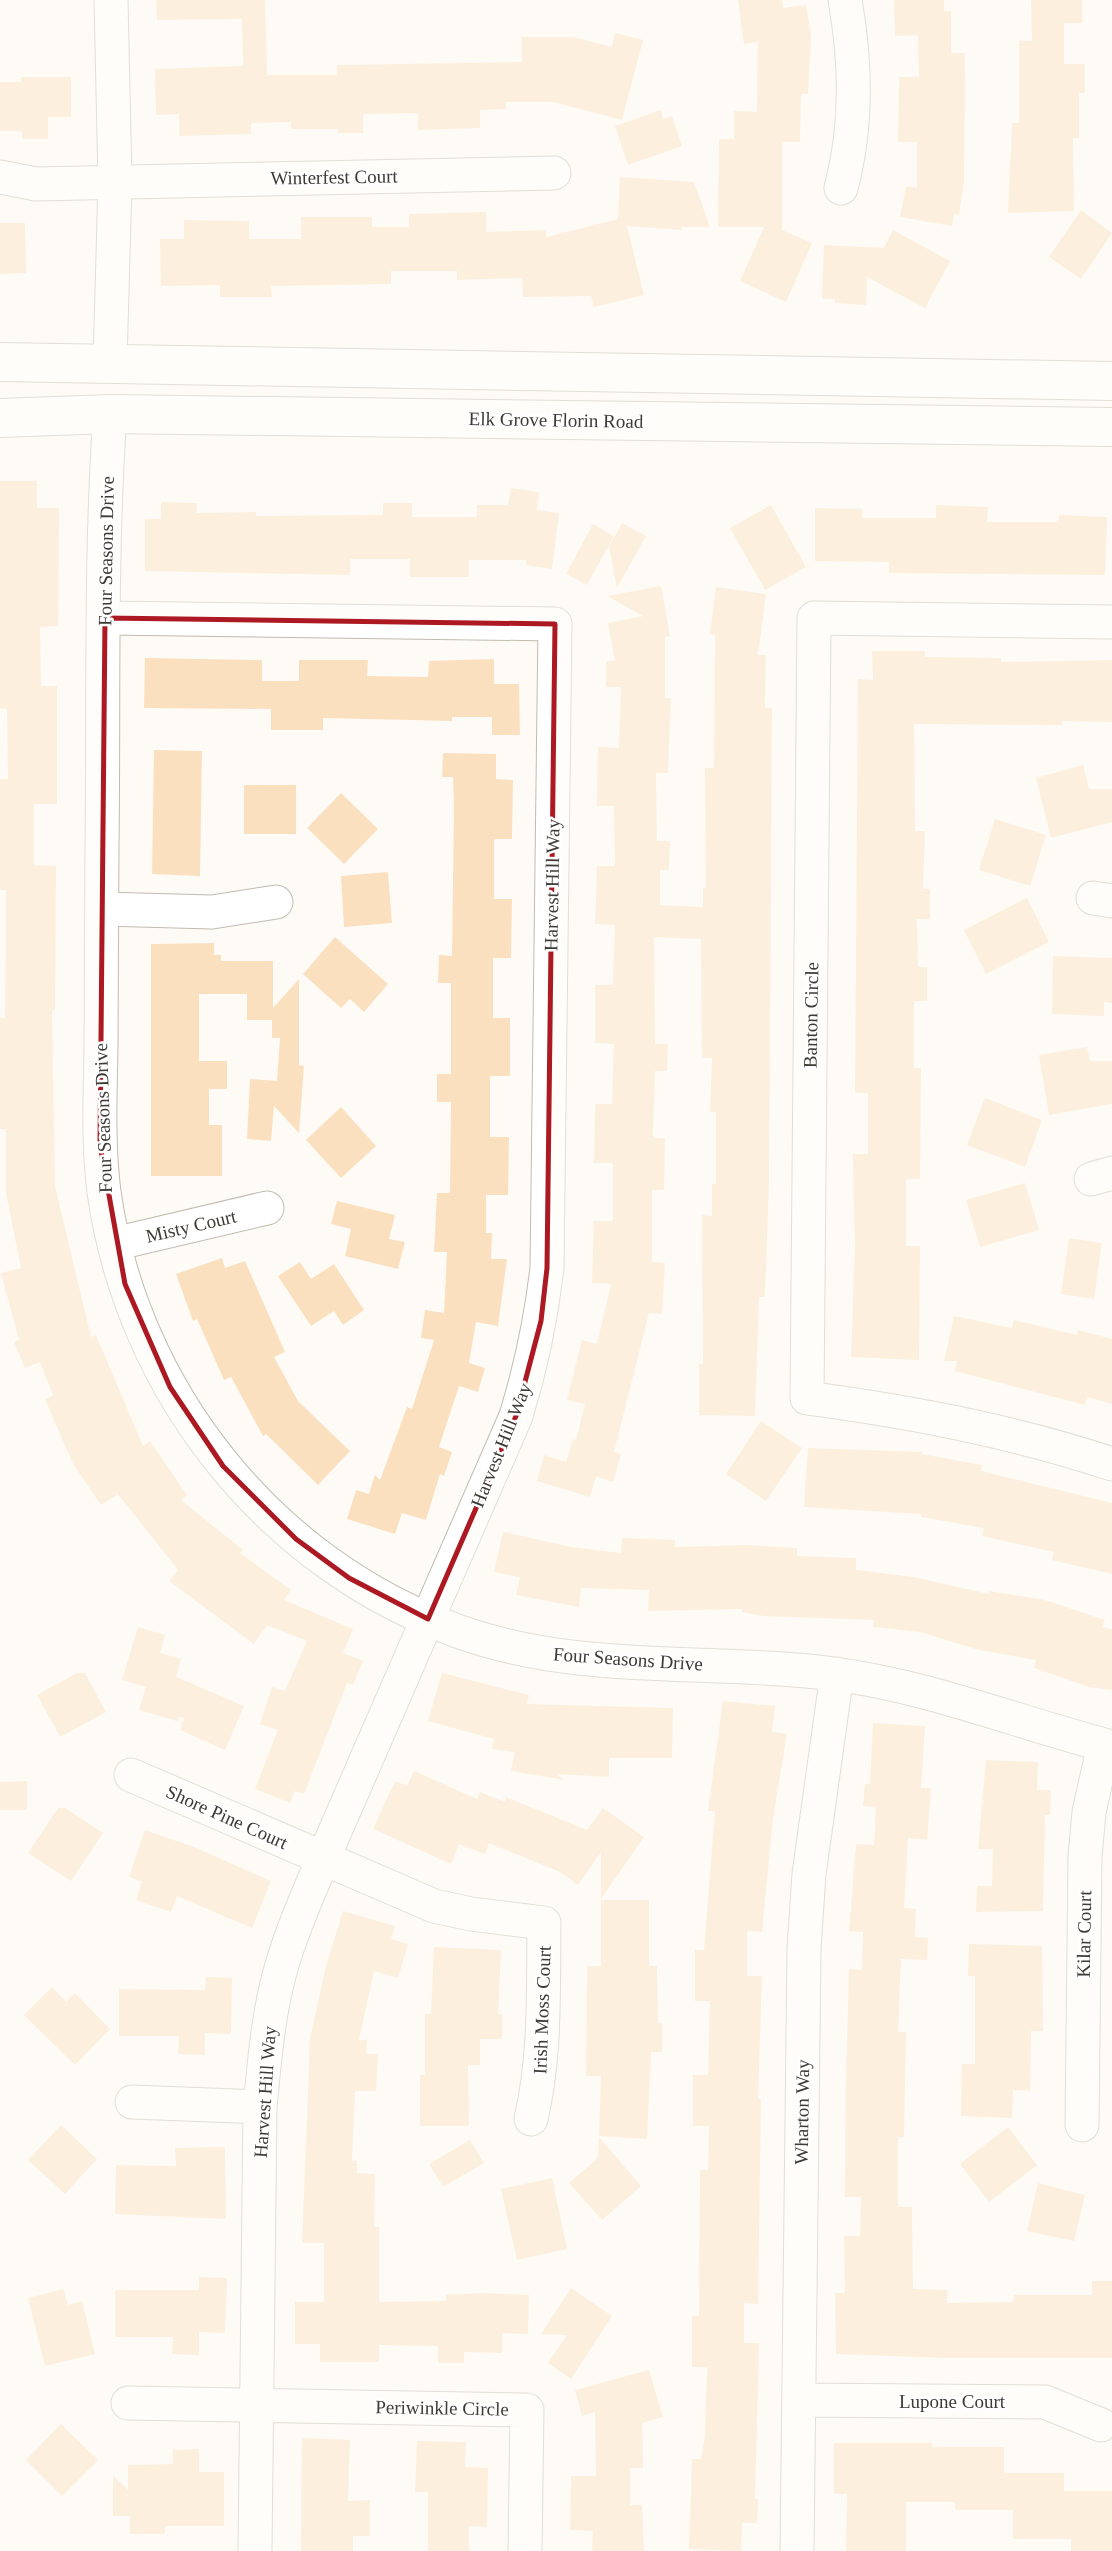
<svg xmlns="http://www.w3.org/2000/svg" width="1112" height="2551" viewBox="0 0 1112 2551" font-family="Georgia,serif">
<rect width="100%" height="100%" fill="#fefbf6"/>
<path fill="#fbe0c0" d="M156,0H265L267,75H337V65L522,62V37H573L612,47L615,33L643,40L622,120L553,102H506V109L480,110V128L418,130V113L363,114V133H338V129H291V122L251,123V134L179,136V114L156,115L155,69L243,66L242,19L157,20Z
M738,0H782L783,8L806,5L811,34L808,94H801L800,142H782V230L812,243L786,302L740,281L764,227H718L719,139H734V111L757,112L758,42L744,44Z
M894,0H944V11H951V53H965L964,182L959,215L954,214L952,226L900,217L906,186L917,188V142H898L899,77H919L918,35L895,36Z
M1031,0H1082V23H1064V64H1085V93H1079V138H1073L1074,211L1008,213L1012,123H1019V41H1032Z
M21,77H71V117H48V139H22V131H0V82H21Z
M661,110L663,119L672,116L682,146L628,165L615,126Z
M620,177L694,182L710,227H682V230L627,226L644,295L594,307L591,296L523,297L522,278L457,280V271H391V284L271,286L272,297H220V285L161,286L160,239H184V220L249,221V239H301V217H372V227H409V214L486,212V232L546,230V237L618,219Z
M1081,210L1112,233L1081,279L1049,257Z
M0,223H25L26,273L0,274Z
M893,230L950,261L925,308L867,277L866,305L835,303V299H822L824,245L884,248Z
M0,481H37V508H59L58,626L40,627L41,686H57V804H34V865L56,866L55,1010H52L55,1186L91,1337L96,1335L143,1446L150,1441L187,1495L181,1500L243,1550L240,1553L291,1590L284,1600L353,1629L343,1653L363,1661L353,1685L347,1683L304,1794L295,1791L290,1803L255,1789L278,1730L260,1724L272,1687L285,1691L307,1641L267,1625L254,1644L169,1581L178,1570L118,1494L101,1505L73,1464L45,1399L53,1395L40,1362L25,1368L14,1342L19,1340L1,1273L21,1268L6,1193V1129H0V1018H5L6,958V890H0V779H8L7,709L0,708Z
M511,488L539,492L537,510L559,513L552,569L526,565V560H469V577H410V559H350V575L145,571V519H161V502L197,503V513L256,512V516L383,515V503H412V517H477V505H508Z
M771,505L806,567L765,590L730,528Z
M936,505L988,507L987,522H1059V515L1107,517L1105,575L889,573V562L815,561V508L862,509V518H936Z
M622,523L646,536L617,588L609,547Z
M593,524L614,536L587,585L566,574Z
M661,586L670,636L665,637V698H671L668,773H656L657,841H670L669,870H660V905L703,907V888H706L705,768H714L715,635L710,634L716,587L766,594L758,655H766L765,708H772L769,1181L765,1297H759L755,1416L699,1415V1364H703L702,1215L712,1216V1184H716V1112H710L712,1058H702L701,939L654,937L655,1044H668L667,1071H655L653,1138H665L664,1190H652V1262L665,1263L662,1314L649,1313L614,1452L621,1454L613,1482L596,1476L590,1497L537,1481L544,1455L566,1462L573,1439L576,1440L585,1404L567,1400L582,1340L597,1344L611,1284L592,1283L594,1221H613V1163H594L595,1104H612L614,1044L595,1043V985H613L615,925L595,924L597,866H615L614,806H597L598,747L619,748L621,687H606V661H615L608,623L643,616L607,596Z
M872,651H925V657L1001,658V662L1112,660V722L1062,721V725L914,724L915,831H925L923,889H930V919H917L918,967H927V1001H914V1068H921L920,1179H906V1246H920L919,1360L851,1357L855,1246L853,1154H868V1093H855L858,679L873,680Z
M145,658L262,660V681H299V660H368L367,676L428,677L429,661L494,659V684H519L520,735H492V717H452V721L323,718V730H271V709L144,708Z
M154,750L202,751L200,876L152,874Z
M443,753L496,754V779L513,780L512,839H494V899H512L511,958H493V1018H510V1076H490V1137H509L508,1195H486V1233H492L491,1259H507L498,1326L476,1322L469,1363L485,1368L478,1392L459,1386L439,1447L452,1452L444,1476L440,1474L426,1520L402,1513L395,1534L347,1519L356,1490L369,1494L375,1475L380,1480L407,1407L412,1409L434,1340L421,1338L425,1310L444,1313L447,1252H434L437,1193H450L451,1102H437V1074H451V983H438L439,955L452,956L454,805L453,777H442Z
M1083,765L1089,789H1112V822L1051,838L1036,778Z
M244,785H296V834H244Z
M341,793L378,829L344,864L307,828Z
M995,819L1046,835L1030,886L979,870Z
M388,872L392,923L344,927L341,876Z
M1027,898L1049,942L986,974L964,930Z
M335,937L388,984L364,1012L350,999L341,1008L303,974Z
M214,943V955H221V961H273V1008L299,979V1065L304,1066L299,1133L274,1106L271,1141L247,1139L250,1079L277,1081L280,1038H272V1020H247V994H199V1061H227V1089H209V1125H222V1176H151V944Z
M1053,956L1112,958V1003L1104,1002V1016L1052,1014Z
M1087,1047L1090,1061H1112V1104L1049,1115L1039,1055Z
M985,1098L1042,1120L1025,1167L967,1145Z
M341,1107L376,1146L341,1178L306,1140Z
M1025,1183L1039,1230L980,1247L966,1200Z
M337,1201L395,1215L389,1239L405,1242L398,1269L345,1256L351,1229L331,1224Z
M1069,1238L1102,1243L1094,1299L1061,1294Z
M222,1258L225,1268L245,1261L285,1352L274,1357L298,1401L350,1451L318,1485L266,1434L263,1436L231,1377L224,1380L197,1319L193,1321L176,1274Z
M300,1262L311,1279L334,1264L364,1310L343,1325L334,1311L311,1326L278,1276Z
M954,1316L1012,1328L1014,1320L1077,1335L1078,1330L1112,1339V1404L1087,1397L1085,1405L955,1371L957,1361H944Z
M761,1421L802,1448L766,1501L726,1474Z
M808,1448L922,1452V1454L982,1465L981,1471L1112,1503V1574L1052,1560L1054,1552L982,1536L984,1528L921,1517V1514L804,1507Z
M503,1532L571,1547L621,1553L622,1538L675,1540V1547L746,1545L797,1548V1556L856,1558V1570L913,1577L989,1594V1591L1045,1600L1105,1620L1102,1627L1112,1629V1690L1089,1687L1034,1668L1036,1660L979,1650L920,1632L873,1627L874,1620L763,1616L742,1612V1609L648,1611L649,1590L581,1588L579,1607L516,1595L520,1577L494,1572Z
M138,1627L165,1635L160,1653L181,1659L176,1677L244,1706L225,1750L180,1730L184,1718L180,1716L177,1721L139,1710L146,1687L122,1680Z
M77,1673H85L106,1712L60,1737L37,1695Z
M442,1673L529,1695L527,1704L673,1708L672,1758H609V1777L556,1774L564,1780L511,1771L515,1752L492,1749L494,1739L428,1721Z
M723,1701L775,1706L772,1732L787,1734L773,1818L762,1932L747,1931V1976H762L758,2099H761L758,2304L744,2303V2343H759L755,2499H758L757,2523H742L741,2551L689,2549L692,2459H701L705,2436L707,2367H692V2316H699L700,2170H708L709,2126H693V2075H708L710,2001H695V1950H704L715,1811H708Z
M873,1723L925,1726L921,1788H931L927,1840L908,1838L904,1908L916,1909L915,1937L928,1938L927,1960L901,1959L898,2032H906L904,2137H898V2207H912L913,2289L948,2290L947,2303L1013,2302L1014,2295H1092V2281H1112V2358H946L836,2354L835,2293H845L844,2236H860L861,2197H845L846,2075L849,1969L862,1970L863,1932L849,1931L856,1844L874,1845L876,1807L863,1806L865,1784H870Z
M986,1760L1038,1762L1037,1790H1051L1050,1815H1045L1043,1911L976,1912L977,1886H992L993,1849H978Z
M414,1771L477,1799L480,1792L505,1802L506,1797L587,1830L603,1808L644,1837L601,1899V1852L578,1885L560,1872L489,1843L485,1854L459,1844L451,1864L373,1829L395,1781L407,1786Z
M27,1781V1810H0V1782Z
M58,1808H65L103,1833L71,1881L28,1853Z
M145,1830L194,1847L271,1881L252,1928L177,1896L171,1912L136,1900L142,1882L129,1877Z
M601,1900H649V1966H657L658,2023H662V2052H651L647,2139L599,2136L601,2076H586L587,1966H601Z
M343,1911L395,1926L391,1939L408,1944L398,1978L374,1971L359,2040H367L366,2054H378L376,2091H355L352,2161H357V2173L375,2174L374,2227H379V2302L446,2301V2295L483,2293L529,2295L528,2334L502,2333V2353L464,2352V2363H438V2346L379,2345V2362H320V2344H295V2302H324V2243H302L310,2039L325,1970Z
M969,1944L1042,1946L1043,2031H1031L1030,2091L1013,2090L1012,2118L961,2116L962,2064H975V1976H968Z
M434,1947L501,1950L498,2014H502V2039H480V2065H468L469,2126H420V2075H425V2014H431Z
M206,1977L232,1978L231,2034L205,2033V2055L178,2054L179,2036H119V1989L205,1990Z
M52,1987L66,2002L75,1993L110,2029L75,2065L24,2015Z
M61,2125L97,2159L65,2194L28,2160Z
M1008,2127L1037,2165L989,2202L960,2164Z
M599,2137L641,2186L602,2220L569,2183L598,2158Z
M470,2140L484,2163L443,2187L429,2164Z
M225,2147L226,2219L115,2214L116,2165L176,2166L175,2148Z
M552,2178L567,2249L517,2260L501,2189Z
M1038,2183L1085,2195L1074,2241L1027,2231Z
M199,2277L227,2278L225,2333L199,2332V2355L172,2354L173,2337H115V2290H199Z
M571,2288L612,2316L571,2379L548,2363L567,2335L541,2334Z
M63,2289L68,2305L82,2301L95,2354L45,2366L28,2298Z
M649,2370L663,2417L642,2423L643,2468H630V2505H642L644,2551H592L593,2531L570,2530L571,2476H596L595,2412L582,2416L575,2390Z
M61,2424L98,2460L62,2496L26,2460Z
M302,2438L350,2440L348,2501L370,2500V2536H353V2551H301Z
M417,2441L466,2442L465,2467L488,2468L487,2527L469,2526V2551H428V2492H415Z
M834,2443H932V2447H1004V2473H1064V2491H1112V2551H1071V2539H1013V2510H955V2502H906V2551H846L847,2494H834Z
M199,2449V2472H224V2526H165V2534H130V2516H113V2475L128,2490V2465L173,2464V2450Z"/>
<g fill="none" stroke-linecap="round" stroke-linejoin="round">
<defs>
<path id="minor" d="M0,177L36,184L554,173
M841,188C857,128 856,62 845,0
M110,363L115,182L111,0
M110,414C100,557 104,701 102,844C102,913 101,981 101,1049C100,1097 98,1145 104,1192C132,1391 270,1565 460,1632C581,1675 709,1658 835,1674C931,1687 1019,1723 1112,1747
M105,618L555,624L547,1268C541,1320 531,1367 516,1416L323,1859C305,1902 286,1943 276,1988C267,2027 264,2067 260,2107L255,2551
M1112,622L814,618L807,1398C912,1412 1012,1431 1112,1464
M1093,898L1112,901
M102,909L212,912L276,902
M1091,1179L1112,1173
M114,1244L267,1208
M131,1775L434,1906L471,1914L544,1923C543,1989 546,2055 531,2119
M132,2102L260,2107
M1082,2125L1085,1857L1089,1812L1104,1745
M799,2400L1045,2402L1101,2425
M128,2403L527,2410L525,2551
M797,2551L804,1949L809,1874L837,1674"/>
<path id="major" d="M0,362L1112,381
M0,418L110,414L1112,427"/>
</defs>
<use href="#minor" stroke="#c3baaf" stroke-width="35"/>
<use href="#major" stroke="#c3baaf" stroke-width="40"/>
<use href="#minor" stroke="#fff" stroke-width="33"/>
<use href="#major" stroke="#fff" stroke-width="38"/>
</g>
<path d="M0 0H1112V2551H0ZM105,618L555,624L547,1268L541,1321L516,1416L428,1619L349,1578L296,1539L223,1466L170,1387L125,1284L100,1145Z" fill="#fefbf6" fill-opacity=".55" fill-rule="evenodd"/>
<path fill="none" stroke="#ac1922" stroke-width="5" stroke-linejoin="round" d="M105,618L555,624L547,1268L541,1321L516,1416L428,1619L349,1578L296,1539L223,1466L170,1387L125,1284L100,1145Z"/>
<g text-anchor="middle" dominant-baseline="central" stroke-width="5" stroke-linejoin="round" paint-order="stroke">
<g font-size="19" fill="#3e3a36" stroke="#fff">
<text transform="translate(334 177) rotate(-1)">Winterfest Court</text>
<text transform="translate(556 420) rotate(1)">Elk Grove Florin Road</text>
<text transform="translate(106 551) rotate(-89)">Four Seasons Drive</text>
<text transform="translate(552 885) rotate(-89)">Harvest Hill Way</text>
<text transform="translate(811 1015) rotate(-89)">Banton Circle</text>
<text transform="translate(103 1118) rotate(-92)">Four Seasons Drive</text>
<text transform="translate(191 1226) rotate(-13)">Misty Court</text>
<text transform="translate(501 1445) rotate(-68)">Harvest Hill Way</text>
<text transform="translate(628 1659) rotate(4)">Four Seasons Drive</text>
<text transform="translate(227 1817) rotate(24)">Shore Pine Court</text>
<text transform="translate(1084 1934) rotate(-89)">Kilar Court</text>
<text transform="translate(542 2010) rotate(-88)">Irish Moss Court</text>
<text transform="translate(265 2092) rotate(-86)">Harvest Hill Way</text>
<text transform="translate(802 2112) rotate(-89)">Wharton Way</text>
<text x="952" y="2401">Lupone Court</text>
<text transform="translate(442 2408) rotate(1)">Periwinkle Circle</text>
</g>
</g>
</svg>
